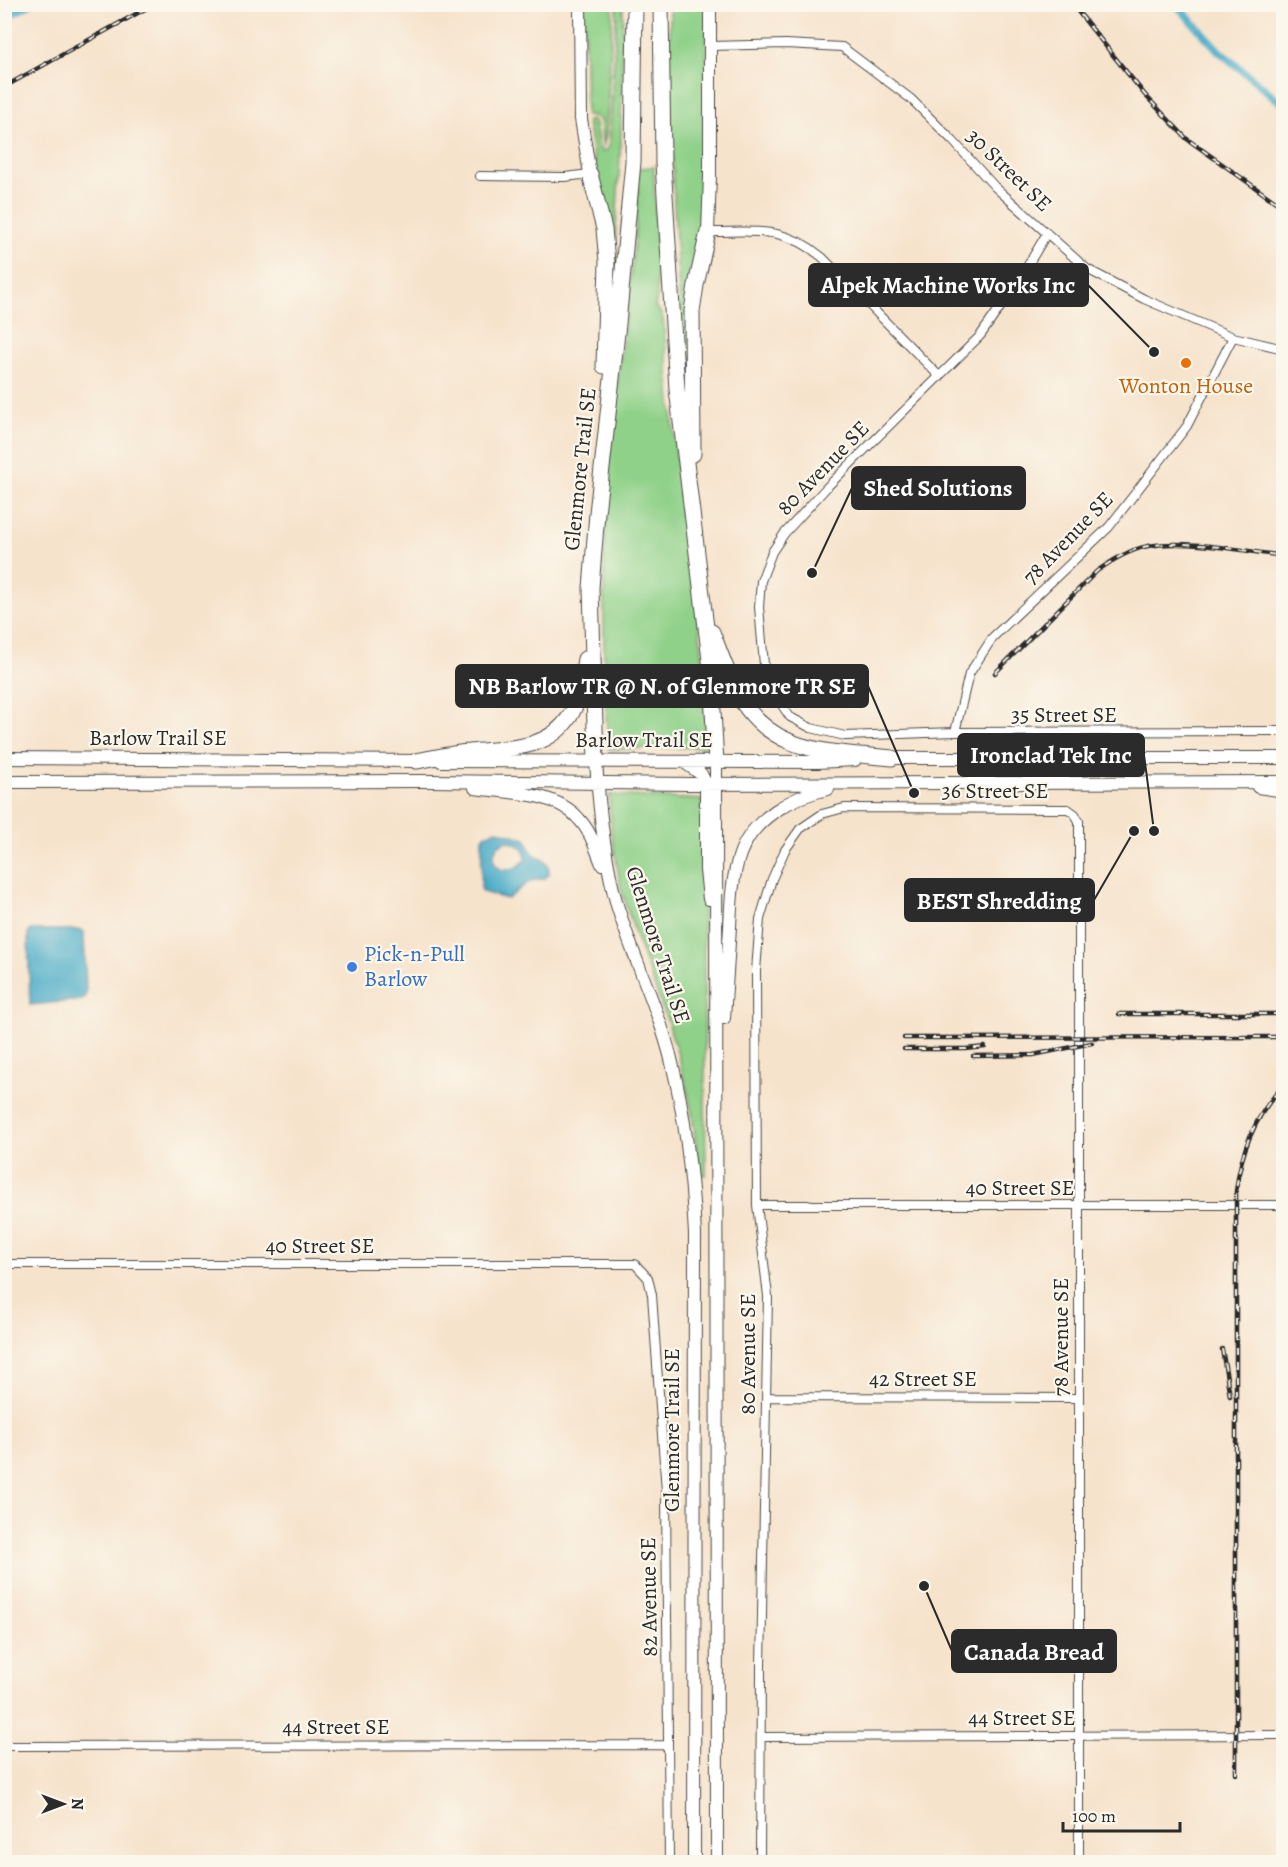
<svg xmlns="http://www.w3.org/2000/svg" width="1288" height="1867" viewBox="0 0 1288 1867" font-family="Alegreya,serif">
<rect width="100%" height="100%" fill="#fbf7ec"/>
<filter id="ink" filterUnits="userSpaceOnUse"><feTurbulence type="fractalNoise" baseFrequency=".0167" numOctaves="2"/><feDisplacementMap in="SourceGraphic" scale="12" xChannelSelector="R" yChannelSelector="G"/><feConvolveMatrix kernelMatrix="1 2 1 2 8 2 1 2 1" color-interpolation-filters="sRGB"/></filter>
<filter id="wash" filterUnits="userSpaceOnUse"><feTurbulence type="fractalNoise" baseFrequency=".008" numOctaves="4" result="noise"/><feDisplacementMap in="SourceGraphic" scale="24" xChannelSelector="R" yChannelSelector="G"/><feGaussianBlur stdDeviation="1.35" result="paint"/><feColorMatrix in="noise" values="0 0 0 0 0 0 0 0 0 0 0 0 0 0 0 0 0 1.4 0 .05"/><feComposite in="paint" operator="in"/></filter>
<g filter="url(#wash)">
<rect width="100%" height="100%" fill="#f6e3cc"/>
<path fill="#90d189" stroke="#5e7e5a" stroke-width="1.5" d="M584,5H613L606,134L603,148L600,120L595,116H586Z
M617,5H623L621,138L614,264C606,216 595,169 587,121L594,120L599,148L602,152L606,151L609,146Z
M670,5H707L705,207L687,358H684C674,241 670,123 670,5Z
M654,167L657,297L655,307L659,310L663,319L677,464L702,649L706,747L610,749H608C603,664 602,579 607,494C613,385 636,277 639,168Z
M609,795L702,800L706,1175H700L691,1107L679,1058L667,1020L637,940L621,888L612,836Z"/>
<path fill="#48abc7" stroke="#3a6b79" stroke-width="1.5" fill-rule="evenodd" d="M497,830L526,839C528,843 529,849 532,852C540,861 549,856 549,874L544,879C527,878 520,891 507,899L483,892L481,888L482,840L485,835ZM506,841C518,843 524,847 526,859C520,867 511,870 502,870C488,862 493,846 506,841Z
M31,930H82L84,932L86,994L82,1000L30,1005L28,933Z"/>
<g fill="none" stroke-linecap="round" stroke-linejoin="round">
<path stroke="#48abc7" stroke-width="8" d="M1176,4L1219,51L1284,105
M4,18L30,4"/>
</g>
</g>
<g filter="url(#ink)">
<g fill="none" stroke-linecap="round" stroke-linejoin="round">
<defs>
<path id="street" d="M710,46L786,44L842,47L911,99L953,141L995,187L1087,269L1144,299L1233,337L1284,349
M480,176L565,177L590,174
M708,232C755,232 783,225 822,257L940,377
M1047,233L1018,282L980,336L826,488L784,534L772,552L761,581L759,607L764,665L777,698L790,717L811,728L845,736L955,732L1284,731
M955,732L969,674L993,637L1109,527L1187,426L1233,337
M757,1205H1284
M4,1264H635L648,1278L652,1295L666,1491L669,1862
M767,1397L1079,1398
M761,1737L1284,1735
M4,1746L668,1745
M760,1862L761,1667L768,1296L757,1205L756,971L760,919L772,879L785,850L800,829L822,814L844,808L1068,809L1075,814L1079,821V1862"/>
<path id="secondary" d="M580,4L581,119L590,174
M708,232L710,176V4"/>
<path id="primary" d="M4,758L423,761
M885,758H1284
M441,761L817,762L855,760
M596,761C599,809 604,859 617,905C633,958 659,1009 672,1063C686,1120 692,1176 695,1234L694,1862
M684,762L701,774L706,784V870L709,899
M716,762L717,1862
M4,782L429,781L689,784L1284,782
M1258,787L1284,791
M475,788C508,793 555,791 579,819C591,832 596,849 602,864
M724,1018C726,988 728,957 730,927C731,903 732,877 740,854C753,818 793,796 828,789"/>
<path id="highway" d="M661,4L663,163L677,389L710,660L716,762
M590,174L604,229L607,262L604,366
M693,454L692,311L696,285L708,232
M712,632C719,650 726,669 734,687C767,755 826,751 892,758
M416,761C434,758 452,753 470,752C506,748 548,751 570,716C580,700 582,678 585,659
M596,761L591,588L597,513L618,324L633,162L635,4"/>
</defs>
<use href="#street" stroke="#494743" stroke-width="10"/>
<use href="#secondary" stroke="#494743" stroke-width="14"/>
<use href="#primary" stroke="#494743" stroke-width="14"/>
<use href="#highway" stroke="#494743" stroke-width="17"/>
<use href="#street" stroke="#fff" stroke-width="8"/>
<use href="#secondary" stroke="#fff" stroke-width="12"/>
<use href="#primary" stroke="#fff" stroke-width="12"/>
<use href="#highway" stroke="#fff" stroke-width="15"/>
<defs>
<path id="rail" d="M1072,4L1145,95L1187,139L1284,208
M4,87L154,4
M995,673L1097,571C1113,560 1129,550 1148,546C1185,539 1244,551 1284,556
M1119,1014H1284
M904,1038L1284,1037
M904,1049H966L985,1047
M973,1056L1033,1055L1092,1043
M1222,1349L1230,1396
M1236,1774V1191C1241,1150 1255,1115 1284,1085"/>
</defs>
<use href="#rail" stroke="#2b2b2b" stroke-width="4.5"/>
<use href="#rail" stroke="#fbf7ec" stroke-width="2" stroke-dasharray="7" stroke-linecap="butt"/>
</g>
</g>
<circle fill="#e8710a" stroke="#fbf7ec" stroke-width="2" cx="1186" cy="363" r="6"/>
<circle fill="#3f7fe0" stroke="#fbf7ec" stroke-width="2" cx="352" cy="967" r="6"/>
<g text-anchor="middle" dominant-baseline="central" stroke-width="4.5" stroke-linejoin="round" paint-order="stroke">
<g font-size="22" fill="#2b2b2b" stroke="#fbf7ec">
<text transform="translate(1009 170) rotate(44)">30 Street SE</text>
<text transform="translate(823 468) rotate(-46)">80 Avenue SE</text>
<text transform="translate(580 469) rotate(-84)">Glenmore Trail SE</text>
<text transform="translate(1068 538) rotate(-46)">78 Avenue SE</text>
<text x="1064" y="715">35 Street SE</text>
<text x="158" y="738">Barlow Trail SE</text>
<text x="644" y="740">Barlow Trail SE</text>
<text x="995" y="791">36 Street SE</text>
<text transform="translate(658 945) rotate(72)">Glenmore Trail SE</text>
<text x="1020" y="1188">40 Street SE</text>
<text x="320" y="1246">40 Street SE</text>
<text transform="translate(1061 1337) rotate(-90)">78 Avenue SE</text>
<text transform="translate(748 1354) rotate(-90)">80 Avenue SE</text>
<text x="923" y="1379">42 Street SE</text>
<text transform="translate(672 1430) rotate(-90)">Glenmore Trail SE</text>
<text transform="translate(649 1597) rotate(-91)">82 Avenue SE</text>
<text x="1022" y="1718">44 Street SE</text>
<text x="336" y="1727">44 Street SE</text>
</g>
<g font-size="22" fill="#c56008" stroke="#fbf7ec">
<text x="1186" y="386">Wonton House</text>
</g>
<g font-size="22" fill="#366cbe" stroke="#fbf7ec" text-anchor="start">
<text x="364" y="954">Pick-n-Pull<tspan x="364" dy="25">Barlow</tspan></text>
</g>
</g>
<path fill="none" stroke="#2b2b2b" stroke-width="2" d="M1154 352L1088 285M812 573L852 488M914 793L868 686M1154 831L1144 755M1134 831L1094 900M924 1586L952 1651"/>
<g fill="#2b2b2b" stroke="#fbf7ec" stroke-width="2">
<circle cx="1154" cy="352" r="6"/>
<circle cx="812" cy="573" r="6"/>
<circle cx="914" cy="793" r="6"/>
<circle cx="1154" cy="831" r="6"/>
<circle cx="1134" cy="831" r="6"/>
<circle cx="924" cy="1586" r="6"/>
</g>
<g fill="#2b2b2b" stroke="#2b2b2b" stroke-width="2">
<rect x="809" y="264" width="279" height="42" rx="6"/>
<rect x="852" y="467" width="173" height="42" rx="6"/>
<rect x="456" y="665" width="412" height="42" rx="6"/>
<rect x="958" y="734" width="186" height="42" rx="6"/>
<rect x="905" y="879" width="189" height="42" rx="6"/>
<rect x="952" y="1630" width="164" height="42" rx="6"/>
</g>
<g font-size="24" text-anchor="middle" font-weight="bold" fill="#fff">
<text x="948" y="293">Alpek Machine Works Inc</text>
<text x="938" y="496">Shed Solutions</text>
<text x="662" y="694">NB Barlow TR @ N. of Glenmore TR SE</text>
<text x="1051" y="763">Ironclad Tek Inc</text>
<text x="999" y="909">BEST Shredding</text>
<text x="1034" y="1660">Canada Bread</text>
</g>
<rect width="1288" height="1867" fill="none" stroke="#fbf7ec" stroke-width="24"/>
<g transform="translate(63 1804) rotate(90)" stroke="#fbf7ec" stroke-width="4.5" paint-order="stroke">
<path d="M0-4.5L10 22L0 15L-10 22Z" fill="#2b2b2b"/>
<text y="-9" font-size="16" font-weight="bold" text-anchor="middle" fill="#2b2b2b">N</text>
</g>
<path d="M1063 1822v9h117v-9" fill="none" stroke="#2b2b2b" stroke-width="3"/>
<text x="1072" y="1822" font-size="18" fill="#2b2b2b" stroke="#fbf7ec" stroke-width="4.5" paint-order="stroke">100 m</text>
</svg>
